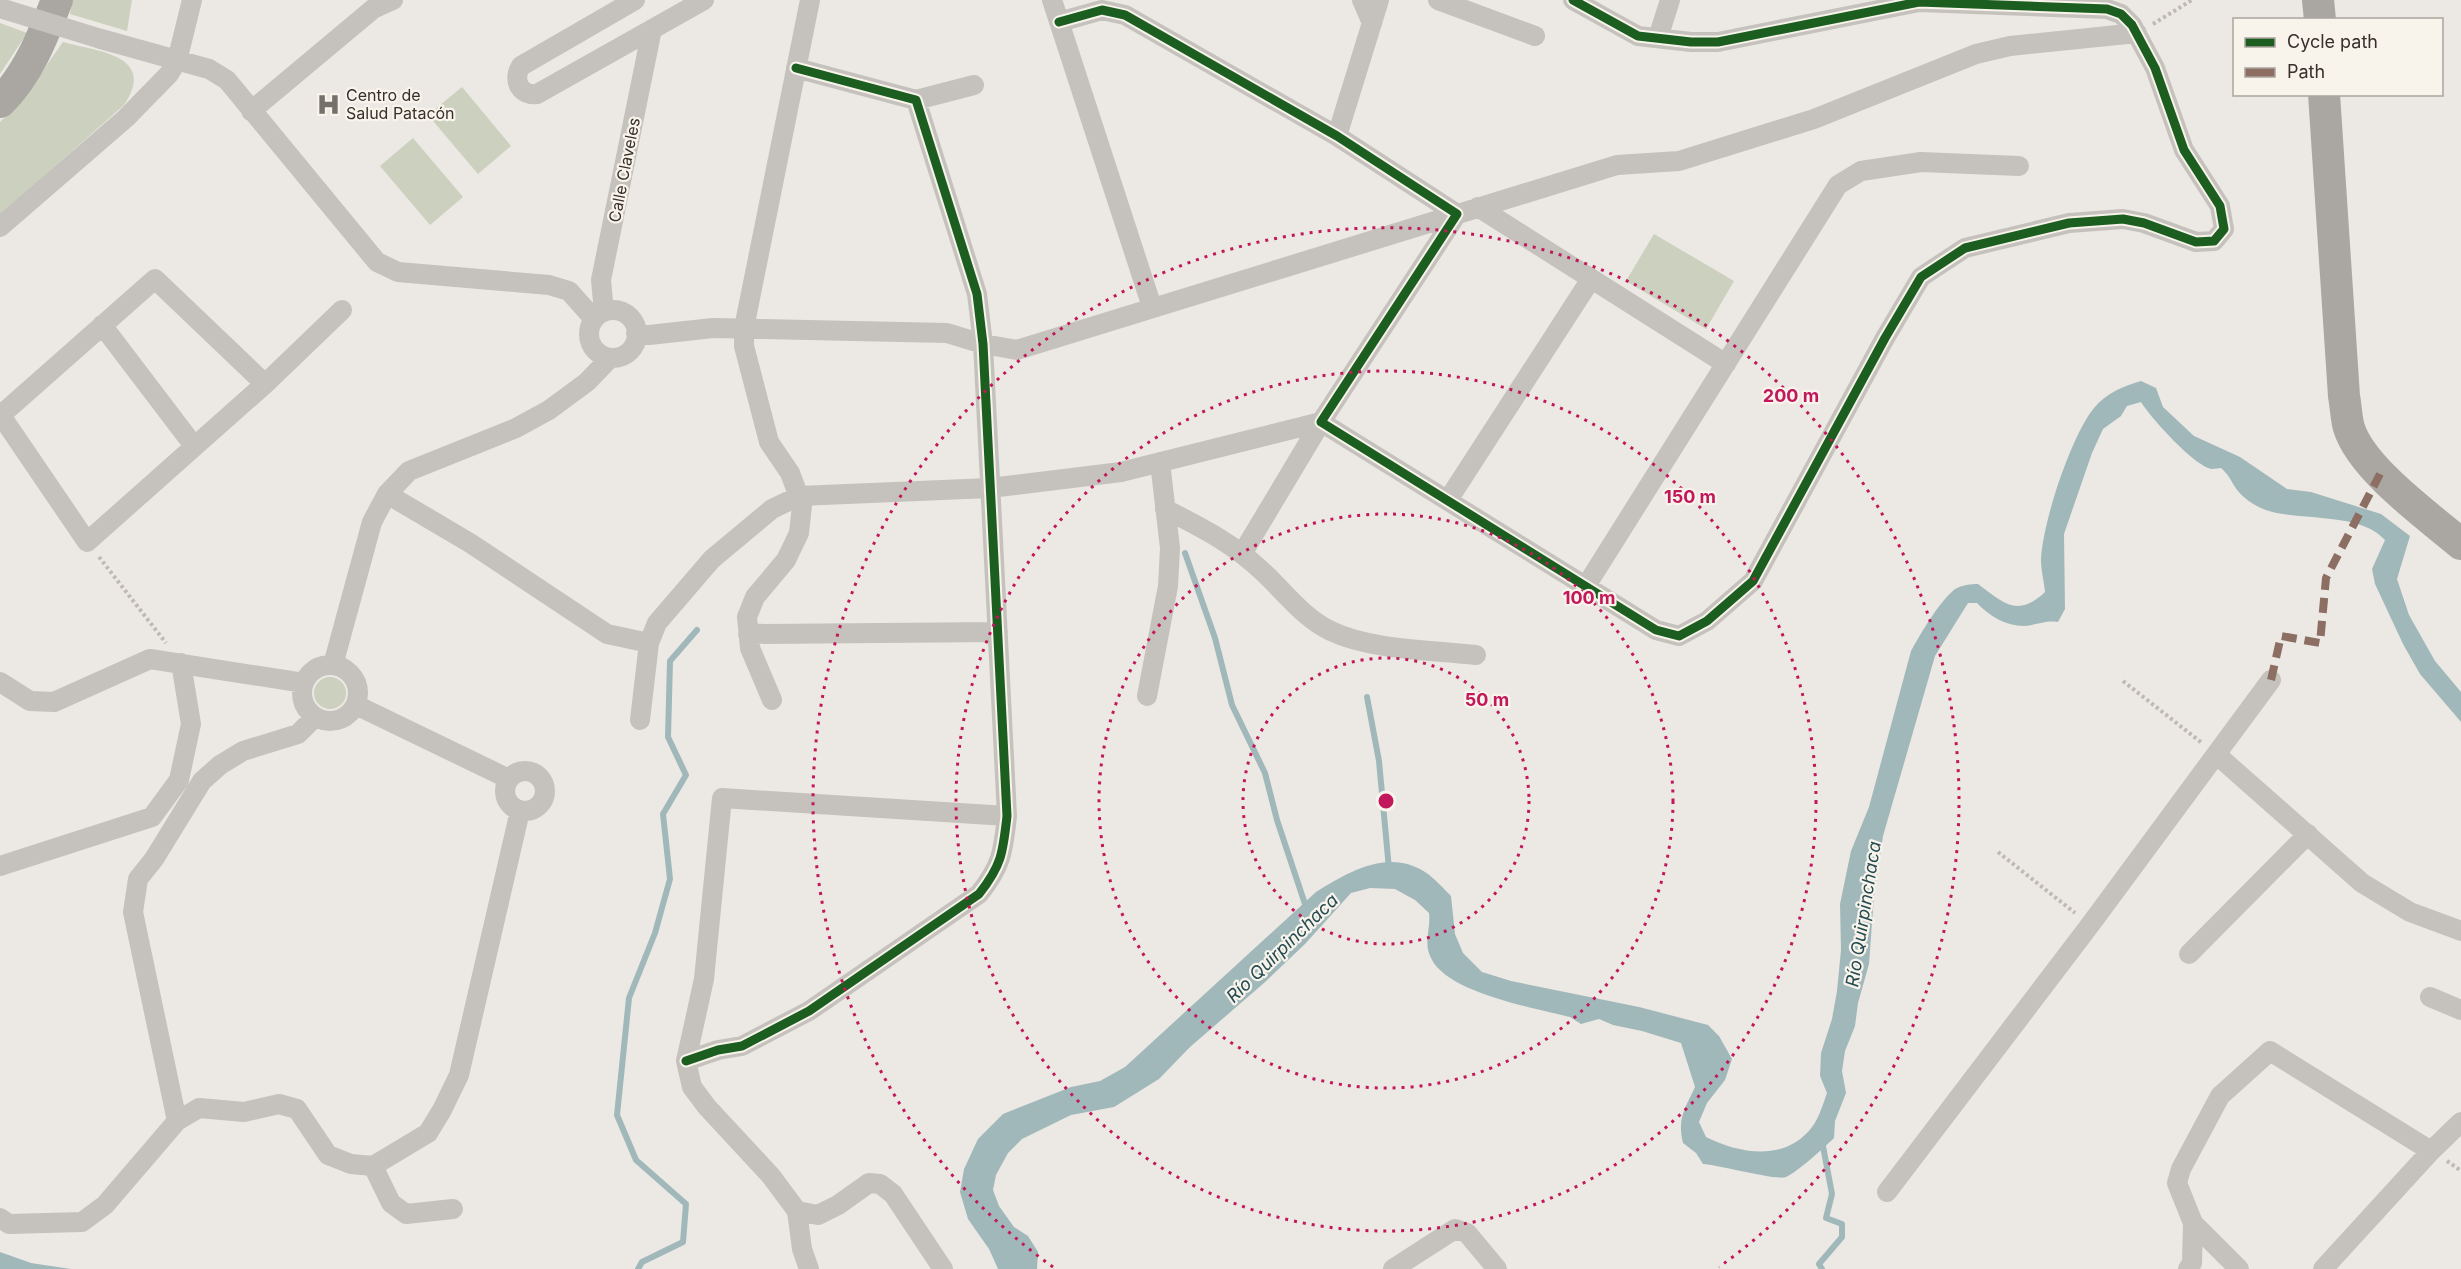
<svg xmlns="http://www.w3.org/2000/svg" width="2461" height="1269" viewBox="0 0 2461 1269" font-family="Inter,sans-serif">
<rect width="100%" height="100%" fill="#ece8e3"/>
<path fill="#ccd0be" d="M73,0H132L127,31L70,14Z
M0,23L27,33L0,74Z
M63,42C99,52 157,55 124,105L0,215V122L20,103Z
M462,87L511,146L478,174L428,115Z
M413,138L463,197L430,225L380,166Z
M1654,234L1734,281L1706,329L1626,281Z
M314 693a16 16 0 1 1 32 0a16 16 0 1 1-32 0Z"/>
<path fill="#a1b8bb" d="M2141,381L2156,388L2163,407L2194,436L2240,457L2287,489L2311,492L2381,514L2410,536L2397,579L2409,615L2435,661L2461,692V722L2420,674L2403,644L2375,584L2372,569L2385,540C2360,512 2303,521 2269,511C2256,507 2242,498 2235,487C2230,479 2228,474 2221,468C2218,468 2215,469 2212,469C2195,467 2150,417 2141,402L2127,406L2121,416L2103,429L2092,453L2064,534L2065,609L2058,622C2045,620 2037,625 2024,626C2006,626 1989,616 1977,603H1968L1935,656L1883,836L1874,896L1869,964L1858,1003L1855,1026L1845,1051L1842,1071L1846,1093L1835,1121L1834,1138C1825,1147 1796,1173 1786,1177C1777,1181 1720,1165 1703,1164L1696,1153L1683,1143C1677,1118 1685,1109 1695,1087L1681,1043L1642,1031L1613,1025L1599,1019L1581,1024L1570,1017C1535,1008 1447,993 1431,958C1423,943 1431,929 1429,913L1415,900L1395,889L1370,888L1351,893L1305,944L1264,983L1190,1047L1159,1079L1114,1107L1071,1115L1022,1139L1008,1153L996,1175L993,1190L999,1206L1014,1227L1028,1236L1038,1252L1037,1269H998L989,1249L968,1219L960,1192L964,1169L978,1139L1003,1114L1071,1087L1100,1081L1125,1067L1316,892C1350,871 1390,847 1428,874C1436,880 1444,889 1451,896L1455,934L1463,953L1482,972L1511,981L1639,1007L1708,1025L1719,1036L1732,1059L1725,1080L1707,1103L1699,1122L1706,1137C1740,1154 1786,1162 1812,1127C1819,1118 1823,1104 1827,1093L1820,1076L1821,1053L1832,1019L1837,991L1841,950L1840,904L1851,851L1869,807L1911,651C1921,633 1939,602 1955,589C1962,585 1971,584 1978,584C2003,603 2018,618 2045,592C2044,581 2041,570 2041,560C2042,524 2071,436 2094,408C2106,393 2124,386 2141,381Z
M0,1252L31,1263L71,1269H0Z"/>
<g fill="none" stroke-linecap="round" stroke-linejoin="round">
<path stroke="#a1b8bb" stroke-width="6" d="M1185,553L1215,638L1232,705L1265,773L1277,820L1307,910
M1367,697L1379,761L1389,869
M638,1269L642,1262L683,1242L686,1204L636,1160L617,1115L629,998L655,933L670,879L663,814L686,775L668,737L670,661L697,630
M1822,1269L1819,1264L1842,1237V1224L1826,1218L1832,1194L1822,1141"/>
<path stroke="#beb9b4" stroke-width="4" stroke-dasharray="3 3" stroke-linecap="butt" d="M2153,24L2192,0
M99,557L166,643
M2123,681L2202,743
M1998,852L2075,913
M2447,1161L2461,1171"/>
<path stroke="#c5c1bc" stroke-width="20" d="M635,0L521,66C512,80 520,96 537,94L704,0
M1052,0L1152,307
M1362,0L1372,23
M1438,0L1535,36
M1059,22L1102,10L1125,15L1337,136L1457,214L1321,422L1656,630L1679,636L1707,621L1753,581L1885,338L1921,277L1965,248L2069,223L2123,219L2144,223L2196,242L2214,241L2224,229L2220,206L2184,150L2155,68L2132,25L2121,14L2107,9L1919,2L1718,42H1691L1638,36L1573,0
M1658,38L1670,0
M101,39L209,69L227,80L377,262L398,272L549,285L569,291L594,319
M916,100L974,85
M251,111L373,9L393,0
M1337,136L1379,0
M1478,207L1726,364
M0,227L126,118L169,74L177,61L192,0
M589 334a24 24 0 1 1 48 0a24 24 0 1 1-48 0Z
M604,312L601,280L652,29
M102,325L194,446
M636,334L649,335L713,328L947,333L983,344L1017,350L1617,165L1679,161L1814,119L1976,54L2010,46L2137,33
M0,414L87,542L265,384L342,310
M1,415L155,279L265,384
M387,494L470,543L607,634L649,643
M1448,500L1591,279
M1165,509C1202,528 1231,542 1262,571C1283,590 1304,619 1331,631C1370,650 1432,650 1476,655
M1586,586L1838,185L1861,171L1921,162L2019,166
M748,634L998,632
M302 693a28 28 0 1 1 56 0a28 28 0 1 1-56 0Z
M333,665L372,522L387,494L409,471L516,428L549,410L587,382L610,358
M0,682L30,701L54,702L150,659L304,683
M1147,696L1168,586L1170,548L1160,462
M772,700L750,648L747,617L755,597L786,560L799,533L802,505L790,473L769,442L744,346V328L810,0
M356,705L509,779
M640,720L649,643L657,623L712,559L772,509L799,496L990,488L1121,472L1321,422L1242,554
M2217,755L2362,883L2410,912L2461,931
M505 791a20 20 0 1 1 40 0a20 20 0 1 1-40 0Z
M0,866L152,817L179,780L191,724L181,663
M2189,954L2308,834
M2430,997L2461,1010
M686,1061L718,1050L742,1046L809,1011L979,894C1002,865 1003,852 1007,816L983,344L977,294L916,100L796,68
M177,1121L133,912L138,879L154,859L202,781L220,765L243,751L298,734L315,717
M373,1166L391,1203L406,1214L453,1209
M1887,1192L2090,925L2271,680
M797,1211L818,1215L838,1205L869,1183L880,1184L893,1194L943,1269
M0,1218L9,1224L82,1222L105,1205L177,1121L199,1108L244,1112L279,1104L297,1109L328,1155L351,1164L373,1166L428,1133L442,1110L459,1075L520,811
M2193,1223L2239,1269
M809,1269L802,1249L797,1211L771,1176L707,1107L692,1087L686,1061L704,979L722,798L1007,816
M1393,1269L1455,1229L1467,1233L1497,1269
M2188,1269L2192,1263L2193,1223L2177,1183L2181,1169L2220,1096L2270,1051L2431,1151
M2323,1269L2431,1151L2461,1122"/>
<path stroke="#aaa6a1" stroke-width="32" d="M2318,0L2320,20
M2324,94L2344,396C2346,406 2346,418 2349,428C2362,469 2428,516 2461,544
M0,102C28,75 43,36 57,0"/>
<path stroke="#c5c1bc" stroke-width="20" d="M0,8L101,39"/>
<path stroke="#8d6e63" stroke-width="8" stroke-dasharray="15 8" stroke-linecap="butt" d="M2271,680L2281,636L2320,643L2326,578L2380,474"/>
<defs>
<path id="cycleway" d="M1059,22L1102,10L1125,15L1337,136L1457,214L1321,422L1656,630L1679,636L1707,621L1753,581L1885,338L1921,277L1965,248L2069,223L2123,219L2144,223L2196,242L2214,241L2224,229L2220,206L2184,150L2155,68L2132,25L2121,14L2107,9L1919,2L1718,42H1691L1638,36L1573,0
M686,1061L718,1050L742,1046L809,1011L979,894C1002,865 1003,852 1007,816L983,344L977,294L916,100L796,68"/>
</defs>
<use href="#cycleway" stroke="#f8f3eb" stroke-width="13"/>
<use href="#cycleway" stroke="#1b5e20" stroke-width="9"/>
</g>
<g fill="none" stroke="#c2185b" stroke-width="3" stroke-dasharray="3 6">
<circle cx="1386" cy="801" r="143"/>
<circle cx="1386" cy="801" r="287"/>
<circle cx="1386" cy="801" r="430"/>
<path d="M1053 1267A573 573 0 1 1 1719 1267"/>
</g>
<defs>
<symbol id="hospital-bare" viewBox="-9 -9 18 18"><path d="M-5-5h3v3.5h4V-5h3V5h-3V1.5h-4V5h-3Z" fill="#76706b" stroke="#f8f3eb" stroke-width="2.5" paint-order="stroke"/></symbol>
</defs>
<g fill-rule="evenodd">
<use href="#hospital-bare" x="312" y="88" width="33" height="33"/>
</g>
<g text-anchor="middle" dominant-baseline="central" stroke-width="4.5" stroke-linejoin="round" paint-order="stroke">
<g font-size="16" fill="#362f2a" stroke="#f8f3eb" text-anchor="start">
<text x="346" y="95">Centro de<tspan x="346" dy="18">Salud Patacón</tspan></text>
</g>
<g font-size="16" fill="#362f2a" stroke="#f8f3eb">
<text transform="translate(624 170) rotate(-79)">Calle Claveles</text>
</g>
<g font-size="18" font-style="italic" fill="#244b52" stroke="#f8f3eb">
<text transform="translate(1863 914) rotate(-81)">Río Quirpinchaca</text>
<text transform="translate(1282 948) rotate(-44)">Río Quirpinchaca</text>
</g>
</g>
<circle cx="1386" cy="801" r="9" fill="#c2185b" stroke="#f8f3eb" stroke-width="3"/>
<g font-size="18" text-anchor="middle" font-weight="bold" fill="#c2185b" stroke="#f8f3eb" stroke-width="4.5" stroke-linejoin="round" paint-order="stroke">
<text x="1791" y="402">200 m</text>
<text x="1690" y="503">150 m</text>
<text x="1589" y="604">100 m</text>
<text x="1487" y="706">50 m</text>
</g>
<rect x="2233" y="18" width="210" height="78" fill="#f8f3eb" stroke="#aaa59e" stroke-width="1.5"/>
<rect x="2245" y="38" width="30" height="9" fill="#1b5e20" stroke="#aaa59e" stroke-width="1.5"/>
<text x="2287" y="48" font-size="18" fill="#362f2a">Cycle path</text>
<rect x="2245" y="68" width="30" height="9" fill="#8d6e63" stroke="#aaa59e" stroke-width="1.5"/>
<text x="2287" y="78" font-size="18" fill="#362f2a">Path</text>
</svg>
